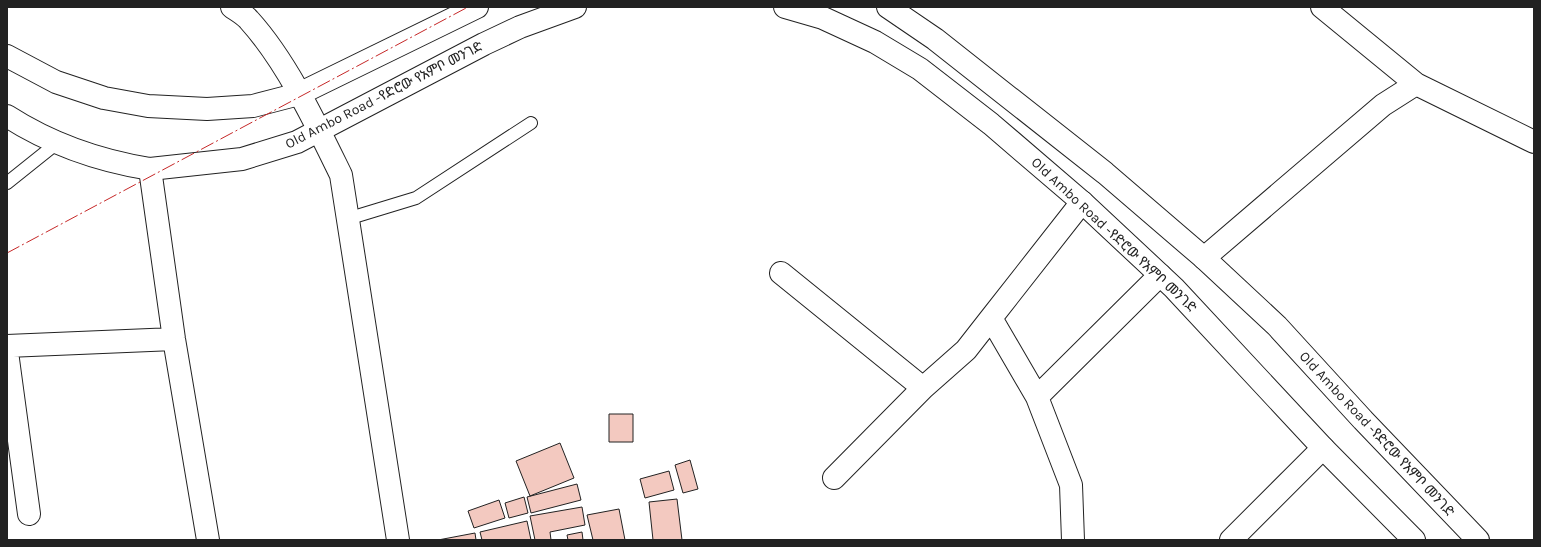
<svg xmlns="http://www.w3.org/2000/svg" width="1541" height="547" viewBox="0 0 1541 547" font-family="Karla,'Noto Sans Ethiopic',sans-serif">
<rect width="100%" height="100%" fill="#fff"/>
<path fill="#f3c9c0" stroke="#222" d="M609,414H633V442H609Z
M560,443L574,478L530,496L516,461Z
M690,460L698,489L683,493L675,465Z
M669,471L674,490L645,498L640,479Z
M577,484L581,500L531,513L527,497Z
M524,497L528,513L509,518L505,503Z
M677,499L682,540H653L649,502Z
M499,500L505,518L474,528L468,511Z
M582,507L585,525L550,532L551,540H535L530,516Z
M619,509L625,540H593L587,515Z
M527,521L531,540H482L480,532Z
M582,532L583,540H568L567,535Z
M475,533L476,540H438Z"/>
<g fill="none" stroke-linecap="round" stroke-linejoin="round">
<defs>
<path id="service" d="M7,183L57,143
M347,219L416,198L531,123"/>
<path id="minor" d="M232,7C238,11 245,15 249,20C287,62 316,124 341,175L398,540
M1322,7L1416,84
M150,169L174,339L208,540
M1204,258L1383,105L1416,84L1534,142
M781,273L923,388
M991,318L1082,202
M7,346L174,339
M7,352L29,514
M1037,397L1160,275
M834,478L923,388L966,350L991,318L1037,397L1071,485L1073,540
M1231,540L1323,448"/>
<path id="primary" d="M785,7L823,18L875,42L920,69L991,124L1082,202L1174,288L1323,448L1414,540
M888,7L935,39L1105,173L1204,258L1277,326L1363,420L1478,540
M7,56L56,82L104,98L148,106L207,109L253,106L299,94L477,7
M7,116C49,143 100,161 150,169L242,159L297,142L484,44L520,27L575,7"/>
</defs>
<use href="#service" stroke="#222" stroke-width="14"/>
<use href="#minor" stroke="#222" stroke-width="24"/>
<use href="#primary" stroke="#222" stroke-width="24"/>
<use href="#service" stroke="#fff" stroke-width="12"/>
<use href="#minor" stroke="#fff" stroke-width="22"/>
<use href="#primary" stroke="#fff" stroke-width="22"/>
<path stroke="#c62828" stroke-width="1" stroke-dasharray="14 3 2 3" stroke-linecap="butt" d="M7,253L468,7"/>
</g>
<g text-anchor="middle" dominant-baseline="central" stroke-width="3" stroke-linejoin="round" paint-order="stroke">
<g font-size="14" fill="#222" stroke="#fff">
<text transform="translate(384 95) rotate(-27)">Old Ambo Road -የድሮው የአምቦ መንገድ</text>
<text transform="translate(1114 235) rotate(43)">Old Ambo Road -የድሮው የአምቦ መንገድ</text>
<text transform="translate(1377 434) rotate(47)">Old Ambo Road -የድሮው የአምቦ መንገድ</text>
</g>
</g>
<rect width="1541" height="547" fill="none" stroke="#222222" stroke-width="16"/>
</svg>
